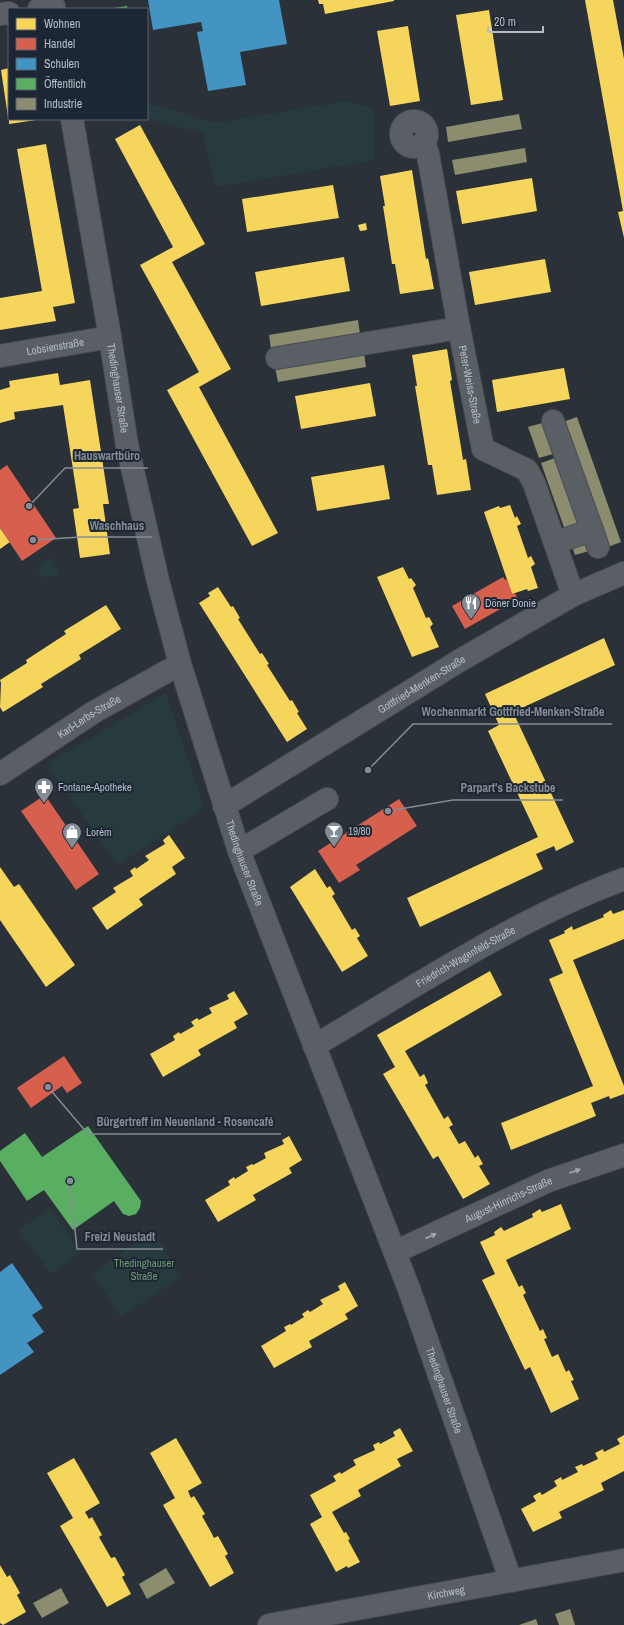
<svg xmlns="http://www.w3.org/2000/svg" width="624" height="1625" viewBox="0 0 624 1625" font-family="'Archivo Narrow',sans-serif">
<rect width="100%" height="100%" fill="#2a3138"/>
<path fill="#273b3e" d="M346,101L374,109L375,160L216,187L203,133L147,119V105L159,106L216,123Z
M52,557L60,574L43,578L37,568Z
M166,693L204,808L118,865L46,764Z
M50,1208L81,1252L51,1274L19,1230Z
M154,1231L181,1277L120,1317L93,1273Z"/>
<path fill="#f6d55c" d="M318,0H394V1L325,14L323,4H319Z
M585,0H613L624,59V238L618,212L623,211Z
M489,10L503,100L471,105L456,15Z
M408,26L420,101L390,106L377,31Z
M9,68V117H8L1,70Z
M9,119H36V120L9,124Z
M140,125L205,244L172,262L231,369L199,387L278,533L252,546L167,390L199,372L140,265L173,247L115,139Z
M46,144L75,303L53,307L56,321L0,330V298L42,291L17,149Z
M412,170L426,259L428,258L434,289L400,294L395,264H392L383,206H385L380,176Z
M532,178L537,211L462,224L456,191Z
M333,185L339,218L247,232L242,199Z
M366,223L367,230L360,231L358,225Z
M344,257L350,291L261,306L255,272Z
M545,259L551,292L475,305L469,272Z
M447,349L452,380L450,381L461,447L463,460L466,459L471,490L437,495L432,465H428L415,386H417L412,355Z
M564,368L570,399L497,412L492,380Z
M58,373L60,385L90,380L109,504H103L110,554L80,558L73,509L79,508L63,405L14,412L15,419L0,423V390L10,387L9,381Z
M370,383L376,416L301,429L295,396Z
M384,465L390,499L317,511L311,477Z
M510,505L515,518L517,516L521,524L517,526L528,558L531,556L535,564L531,567L538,588L528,591L527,589L512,594L484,512L499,506L500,508Z
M0,528L10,542L0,549Z
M403,567L409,579L411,578L416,585L413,588L426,618L429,617L433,624L430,627L439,647L412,657L377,577Z
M218,587L231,607L233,606L240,618L238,619L260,654L262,653L269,664L267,665L290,701L292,700L299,712L297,713L307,729L287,742L199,603L210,596L208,593Z
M106,605L121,629L79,655L81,659L41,684L43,687L3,712L0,707L1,683L0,680L27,663L26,660L66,634L64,631Z
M604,638L615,665L513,712L574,842L556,851L554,846L536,854L543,869L420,927L407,898L538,837L488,731L499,725L485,694Z
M169,835L185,858L172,867L176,874L139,899L143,905L107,930L92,908L116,892L113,888L133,876L130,871L135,867L136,869L149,860L145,856L165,844L163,840Z
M0,867L14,887L19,884L75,965L46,987L0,920Z
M315,869L327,888L330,886L335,894L332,896L352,930L355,928L360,936L357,938L368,956L342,972L290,887Z
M611,910L613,914L624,910V939L573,960L624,1086V1094L610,1099L609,1096L591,1103L596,1116L511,1150L501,1123L593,1086L549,979L563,973L549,940L565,933L564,931L572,926L573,930L604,917L603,915Z
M490,971L502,995L405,1051L420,1077L424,1074L426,1078L428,1083L425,1085L444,1119L448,1116L453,1125L449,1127L459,1144L465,1141L475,1158L478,1155L483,1164L479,1166L490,1184L463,1199L438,1156L433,1159L383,1074L395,1067L377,1035Z
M234,991L248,1014L234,1022L237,1028L198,1050L201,1055L163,1077L150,1054L175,1040L173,1036L179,1032L180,1034L194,1026L191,1022L197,1018L199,1020L212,1013L209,1008L229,999L227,995Z
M289,1136L302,1160L289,1168L292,1173L253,1195L256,1200L218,1222L205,1200L230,1185L228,1181L234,1177L235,1179L248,1171L246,1167L252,1164L253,1165L266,1158L264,1153L284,1144L282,1140Z
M561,1204L571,1229L506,1260L519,1287L522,1285L526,1293L523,1295L540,1331L543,1329L547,1338L544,1339L552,1357L558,1354L566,1372L569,1370L574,1380L571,1381L579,1399L551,1413L530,1367L525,1370L482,1280L495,1274L480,1242L495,1235L494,1232L501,1227L504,1231L533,1217L532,1214L540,1209L542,1212Z
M345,1282L358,1306L345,1314L348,1319L309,1341L312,1347L274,1368L261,1346L286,1331L284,1327L290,1324L291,1325L304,1317L302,1314L308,1310L310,1312L323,1304L320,1300L340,1290L338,1286Z
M400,1428L413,1451L397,1459L401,1466L358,1490L361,1496L332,1512L344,1533L346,1532L350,1539L348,1540L360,1562L348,1568L347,1566L336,1572L310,1524L322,1517L310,1495L336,1481L333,1476L340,1472L341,1474L356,1465L353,1460L375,1450L373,1445L379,1442L380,1444L395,1436L393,1432Z
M624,1435V1471L601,1483L604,1490L559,1512L562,1518L533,1532L521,1509L536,1501L533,1496L540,1492L542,1495L557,1486L554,1481L561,1477L562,1480L578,1472L575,1467L582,1464L583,1466L598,1459L595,1453L603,1449L604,1452L620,1444L617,1439Z
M176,1438L202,1483L188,1491L191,1498L194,1496L205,1514L202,1516L211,1532L214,1538L218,1536L228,1554L225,1556L234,1573L210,1587L163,1505L175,1498L150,1453Z
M74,1458L100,1503L85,1512L89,1519L92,1517L102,1535L99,1537L111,1558L115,1557L125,1575L122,1577L131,1594L107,1607L60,1526L73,1518L47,1473Z
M0,1565L7,1577L10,1575L20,1593L17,1595L26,1612L3,1625L0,1623Z"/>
<path fill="#d6604d" d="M7,465L56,538L22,561L0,528V470Z
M503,577L505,580L507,579L512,594L515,593L518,599L465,629L452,606Z
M45,795L99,874L76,890L21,811Z
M399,799L417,826L356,865L360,870L339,883L318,851Z
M64,1056L82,1083L67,1093L62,1086L31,1108L17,1088Z"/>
<path fill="#4393c3" d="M148,0H279L287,44L240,52L246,85L208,91L197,32L203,31L201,22L153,30Z
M12,1263L43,1308L32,1315L44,1332L27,1343L34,1352L0,1375V1272Z"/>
<path fill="#5aae61" d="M127,6L128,9H113V8Z
M88,1126L141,1201L140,1208L136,1214L129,1216L123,1214L114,1201L73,1230L44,1190L27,1201L0,1161V1151L25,1133L42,1157Z"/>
<path fill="#8c8c6e" d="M519,114L522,129L448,142L446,127Z
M525,148L527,162L455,175L452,160Z
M358,320L360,334L271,349L269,335Z
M364,353L366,367L278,382L275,367Z
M577,417L621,542L608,547L563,422Z
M542,423L553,454L539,458L528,427Z
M555,458L579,528L566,533L541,463Z
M584,535L589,551L575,555L570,540Z
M166,1568L175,1583L147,1599L139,1584Z
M61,1588L69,1603L42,1618L33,1603Z
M570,1609L575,1625H559L555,1614Z
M536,1619L538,1625H519Z"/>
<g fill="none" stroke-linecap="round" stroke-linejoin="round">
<defs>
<g id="minor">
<path d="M39,9L54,7"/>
<path d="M0,14L9,13"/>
<path id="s1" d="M72,119L110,337L127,445L158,581L180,664L239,851L409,1289L511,1581"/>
<circle cx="414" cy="134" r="13"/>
<path id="s2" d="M424,142L428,154L459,328L483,449L527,470L534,483L573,595"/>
<path id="s3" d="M0,356L110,337"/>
<path d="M277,358L459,328"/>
<path d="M553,421L598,547"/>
<path d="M555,543L592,530"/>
<path id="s4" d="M0,774L94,712L180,664"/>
<path id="s5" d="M224,806L459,661L573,595L624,573"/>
<path d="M239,851L327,799"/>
<path id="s6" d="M314,1046C415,987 514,920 624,879"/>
<path id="s7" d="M395,1252L548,1181L624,1155"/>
<path id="s8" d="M269,1625L624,1560"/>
</g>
</defs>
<use href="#minor" stroke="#484d53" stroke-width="24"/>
<use href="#minor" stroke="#5a5f66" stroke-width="22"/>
</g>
<defs><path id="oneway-solid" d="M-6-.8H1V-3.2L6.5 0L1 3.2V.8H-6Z"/></defs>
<g fill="#9ea6b0">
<use href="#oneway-solid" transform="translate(575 1171) rotate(-20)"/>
<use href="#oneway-solid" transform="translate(431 1236) rotate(-25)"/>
</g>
<defs>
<symbol id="restaurant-pin" viewBox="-11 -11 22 30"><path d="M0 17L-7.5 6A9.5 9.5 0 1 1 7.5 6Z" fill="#848c96" stroke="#1d2733"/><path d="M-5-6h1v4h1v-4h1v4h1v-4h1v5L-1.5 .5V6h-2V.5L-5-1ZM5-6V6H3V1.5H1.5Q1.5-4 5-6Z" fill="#fff"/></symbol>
<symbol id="pharmacy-pin" viewBox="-11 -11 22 30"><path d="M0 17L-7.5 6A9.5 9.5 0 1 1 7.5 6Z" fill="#848c96" stroke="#1d2733"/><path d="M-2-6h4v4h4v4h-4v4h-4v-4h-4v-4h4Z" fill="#fff"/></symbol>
<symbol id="bar-pin" viewBox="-11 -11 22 30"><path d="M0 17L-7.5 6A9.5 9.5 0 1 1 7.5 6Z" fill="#848c96" stroke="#1d2733"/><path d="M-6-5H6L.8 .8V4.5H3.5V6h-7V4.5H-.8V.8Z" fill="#fff"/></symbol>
<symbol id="shop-pin" viewBox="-11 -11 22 30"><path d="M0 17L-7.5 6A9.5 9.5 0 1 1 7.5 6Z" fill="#848c96" stroke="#1d2733"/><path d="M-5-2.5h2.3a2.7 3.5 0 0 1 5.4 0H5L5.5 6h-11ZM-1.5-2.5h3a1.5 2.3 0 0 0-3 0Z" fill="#fff"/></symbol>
</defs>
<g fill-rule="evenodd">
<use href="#restaurant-pin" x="460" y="592" width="22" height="30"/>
<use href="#pharmacy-pin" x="33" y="776" width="22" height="30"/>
<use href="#bar-pin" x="323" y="820" width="22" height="30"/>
<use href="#shop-pin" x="61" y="821" width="22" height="30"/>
</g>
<g text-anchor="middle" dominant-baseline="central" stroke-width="4" stroke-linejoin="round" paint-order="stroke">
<g font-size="11" fill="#b4bdc9" stroke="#1d2733">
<text stroke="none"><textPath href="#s3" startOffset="56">Lobsienstraße</textPath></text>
<text stroke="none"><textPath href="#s2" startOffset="247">Peter-Weiss-Straße</textPath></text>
<text stroke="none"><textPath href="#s1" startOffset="273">Thedinghauser Straße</textPath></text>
<text stroke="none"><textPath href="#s5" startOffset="232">Gottfried-Menken-Straße</textPath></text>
<text stroke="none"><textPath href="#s4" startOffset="106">Karl-Lerbs-Straße</textPath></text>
<text stroke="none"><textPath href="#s1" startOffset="765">Thedinghauser Straße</textPath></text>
<text stroke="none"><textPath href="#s6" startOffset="176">Friedrich-Wagenfeld-Straße</textPath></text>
<text stroke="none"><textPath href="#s7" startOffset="125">August-Hinrichs-Straße</textPath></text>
<text stroke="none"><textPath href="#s1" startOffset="1329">Thedinghauser Straße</textPath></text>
<text stroke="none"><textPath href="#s8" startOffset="180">Kirchweg</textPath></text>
</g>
<g font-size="11" fill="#b4bdc9" stroke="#1d2733" text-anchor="start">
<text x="485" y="603">Döner Donie</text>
<text x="58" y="787">Fontane-Apotheke</text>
<text x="348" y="831">19/80</text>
<text x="86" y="832">Lorėm</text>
</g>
<g font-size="11" fill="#6c9975" stroke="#1d2733">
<text x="144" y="1263">Thedinghauser<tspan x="144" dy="13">Straße</tspan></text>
</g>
</g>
<path fill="none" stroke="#848c96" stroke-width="1.5" d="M29 506L65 468H148M33 540L82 537H152M368 770L413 724H612M388 811L453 800H563M48 1087L88 1134H281M70 1181L77 1249H163"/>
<g fill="#848c96" stroke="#1d2733" stroke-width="1.5">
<circle cx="29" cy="506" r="4"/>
<circle cx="33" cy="540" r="4"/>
<circle cx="368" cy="770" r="4"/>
<circle cx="388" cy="811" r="4"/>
<circle cx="48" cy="1087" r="4"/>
<circle cx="70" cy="1181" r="4"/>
</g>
<g font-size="12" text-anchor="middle" font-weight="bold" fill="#848c96" stroke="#1d2733" stroke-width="4" stroke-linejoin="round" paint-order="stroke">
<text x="107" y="460">Hauswartbüro</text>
<text x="117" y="530">Waschhaus</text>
<text x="513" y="716">Wochenmarkt Gottfried-Menken-Straße</text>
<text x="508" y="792">Parpart's Backstube</text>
<text x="185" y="1126">Bürgertreff im Neuenland - Rosencafé</text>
<text x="120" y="1241">Freizi Neustadt</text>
</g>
<rect x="8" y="8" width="140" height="112" fill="#1d2733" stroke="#59636f"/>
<rect x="16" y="18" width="20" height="12" fill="#f6d55c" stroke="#59636f"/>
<text x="44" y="28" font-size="12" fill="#b4bdc9">Wohnen</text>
<rect x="16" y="38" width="20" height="12" fill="#d6604d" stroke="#59636f"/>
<text x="44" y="48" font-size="12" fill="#b4bdc9">Handel</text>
<rect x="16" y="58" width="20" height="12" fill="#4393c3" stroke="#59636f"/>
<text x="44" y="68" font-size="12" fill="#b4bdc9">Schulen</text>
<rect x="16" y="78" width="20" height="12" fill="#5aae61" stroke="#59636f"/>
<text x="44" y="88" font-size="12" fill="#b4bdc9">Öffentlich</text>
<rect x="16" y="98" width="20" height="12" fill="#8c8c6e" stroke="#59636f"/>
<text x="44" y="108" font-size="12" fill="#b4bdc9">Industrie</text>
<path d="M488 26v6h55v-6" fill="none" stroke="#b4bdc9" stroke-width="2"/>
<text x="494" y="26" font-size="12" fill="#b4bdc9" stroke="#1d2733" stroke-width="3" paint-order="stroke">20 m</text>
</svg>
